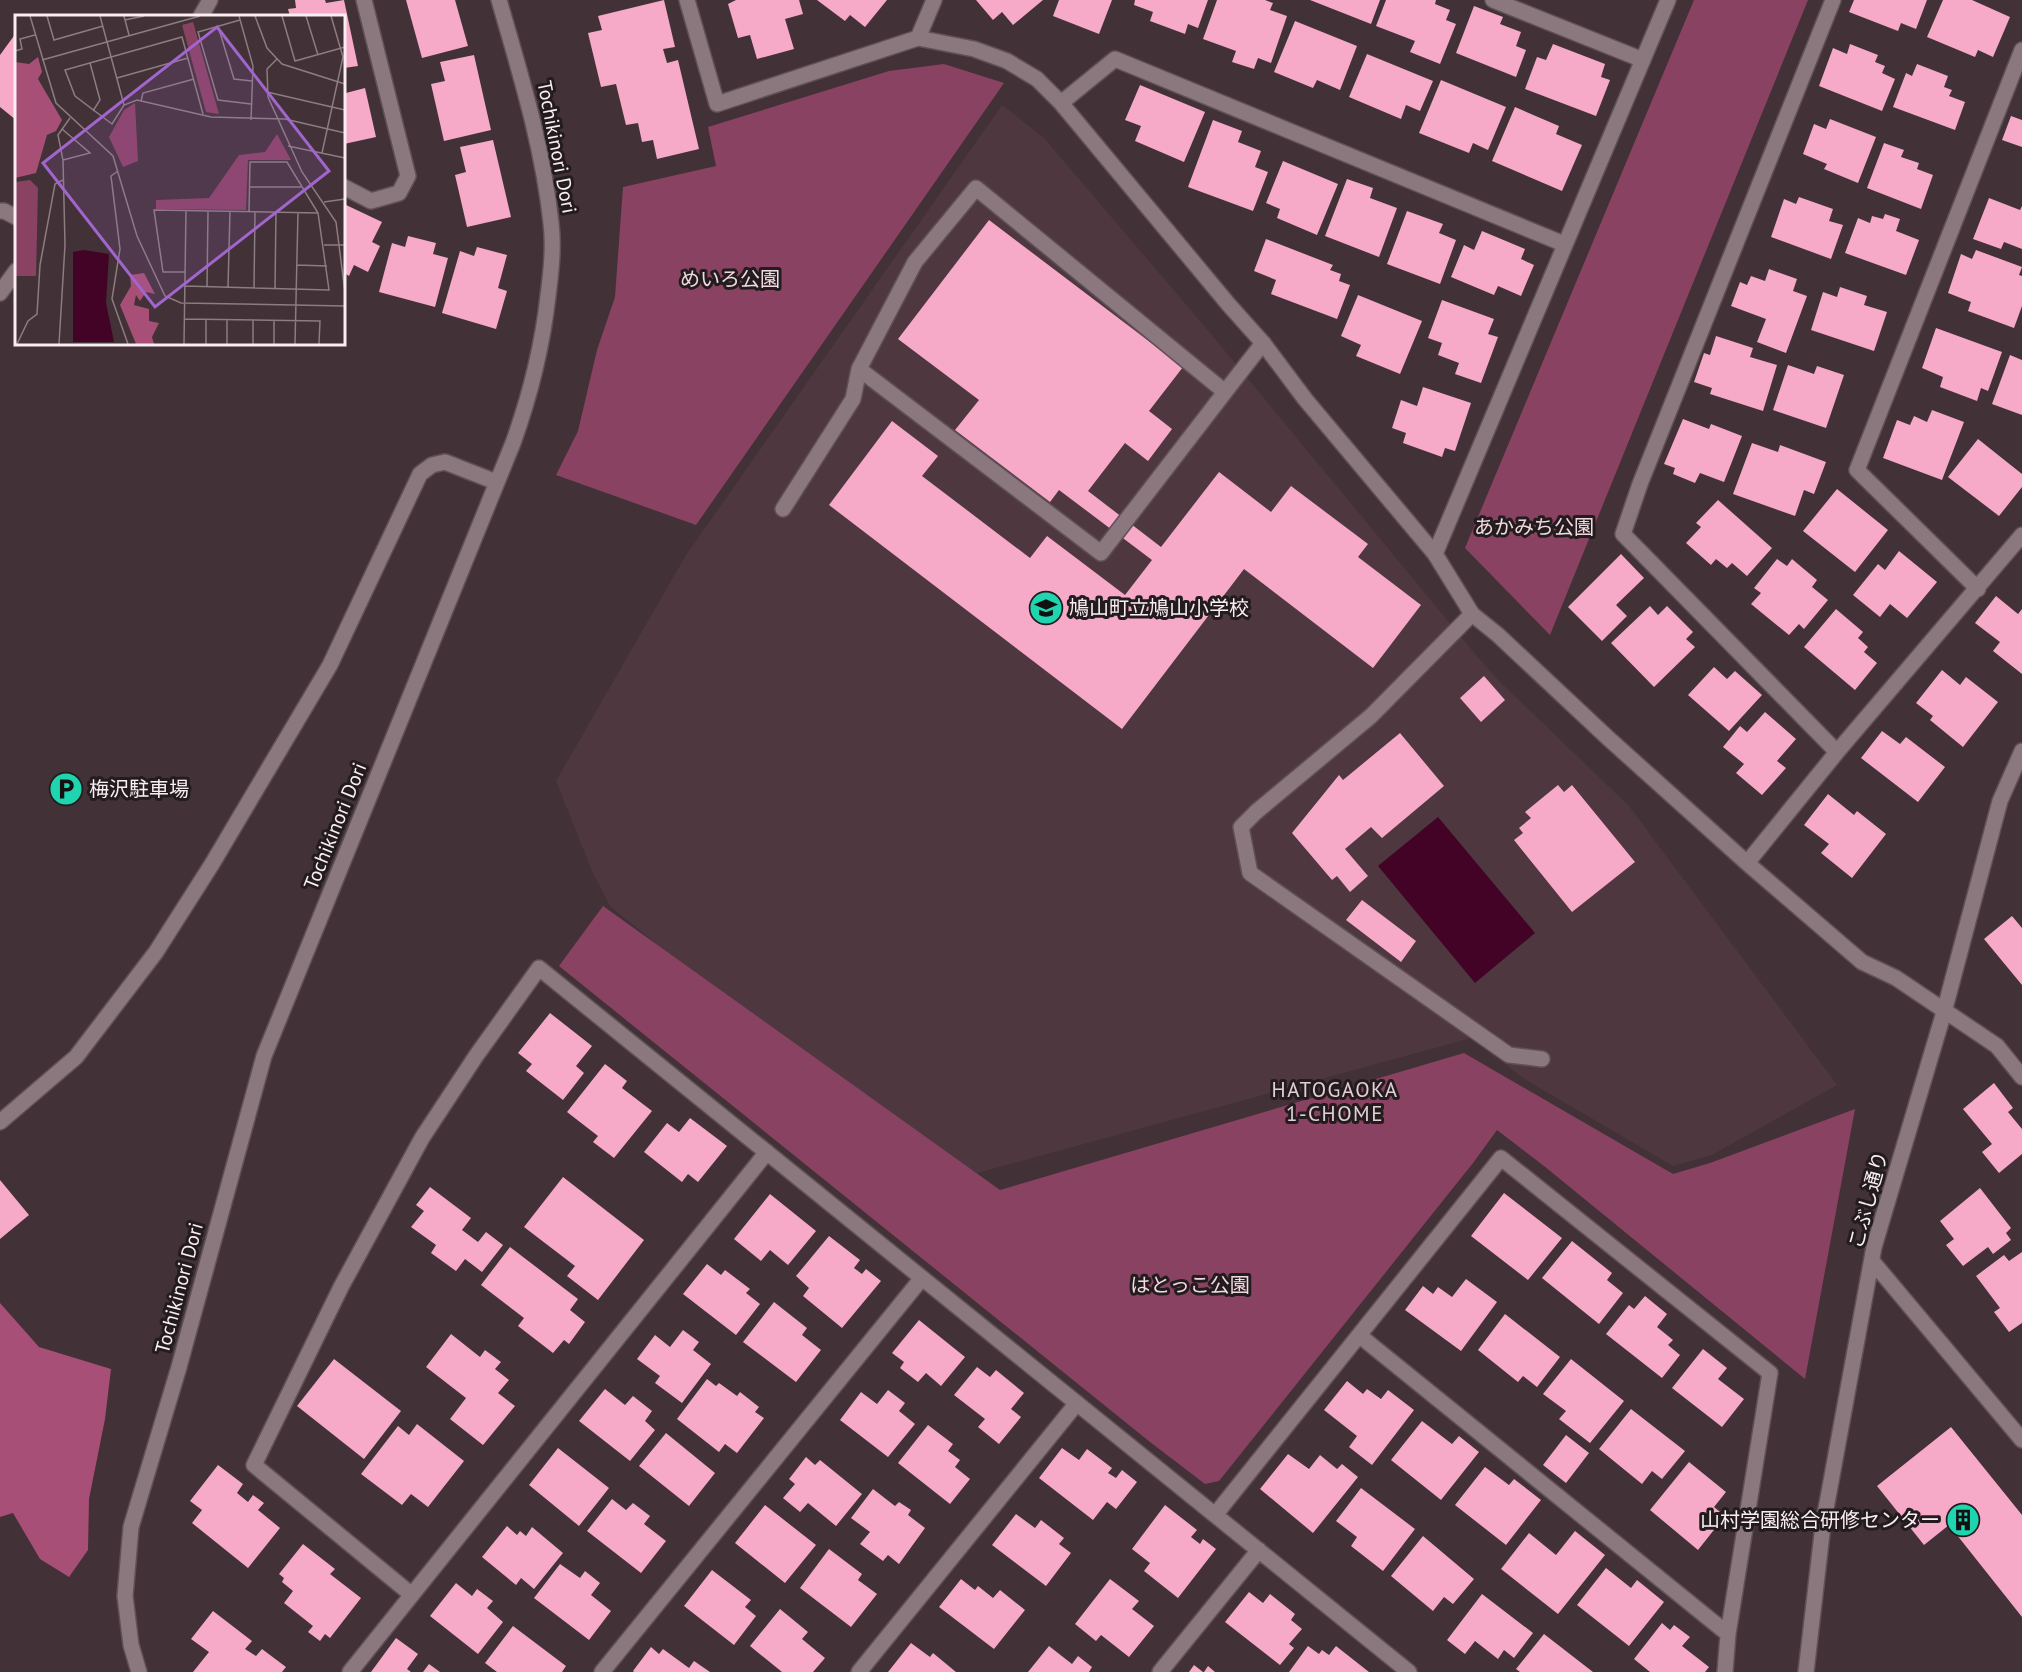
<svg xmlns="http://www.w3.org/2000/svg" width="2022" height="1672" viewBox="0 0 2022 1672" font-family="'PT Sans','Noto Sans JP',sans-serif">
<rect width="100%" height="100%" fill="#423137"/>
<path fill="#4f3740" d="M1002,105L1044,138L1211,334L1481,661L1500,682L1629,806L1837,1085L1712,1155L1673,1166L1526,1080L1471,1038L959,1178L938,1175L610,906L592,871L556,781L686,555Z"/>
<path fill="#8a4262" d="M1694,0H1808L1550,635L1465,548Z
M944,64L1004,83L696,525L556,475L578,431L597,350L615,297L623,187L716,166L708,127L889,71Z
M603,906L1000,1190L1464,1053L1673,1174L1710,1163L1855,1109L1805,1379L1544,1166L1497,1130L1473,1163L1219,1481L1205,1484L1150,1442L559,966Z"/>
<path fill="#a74f76" d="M0,1303L39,1347L111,1369L105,1419L89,1499L88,1550L69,1577L40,1559L13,1513L0,1517Z"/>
<path fill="#430326" d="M1438,817L1535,933L1475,983L1378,866Z"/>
<path fill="#f7a9c8" d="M295,0H325L326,3L344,0L358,66L344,68V16H290L288,9L296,8Z
M406,0H455L468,46L422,58Z
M664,0L675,47L663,49L667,63L678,60L699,149L657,159L653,140L642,142L638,123L626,125L616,84L601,87L588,33L602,30L598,16Z
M736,0H799L803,14L785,19L794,49L757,59L750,35L738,38L728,4Z
M817,0H887L865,27L850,15L845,21Z
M976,0H1043L1013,25L1002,12L993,20Z
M1059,0H1112L1099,34L1053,16Z
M1135,0H1208L1198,28L1188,24L1185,34L1150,21L1153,12L1134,5Z
M1217,0H1265L1273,3L1270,10L1287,16L1271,63L1258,58L1254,69L1232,62L1236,51L1203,39Z
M1310,0H1380L1371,24Z
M1386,0H1436L1435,4L1450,10L1446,20L1456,24L1440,64L1410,52L1415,41L1376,26Z
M1854,0H1927L1916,29L1901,23L1898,31L1849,12Z
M1943,0H1972L2010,17L1993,57L1978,50L1975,57L1927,37Z
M1474,6L1503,17L1500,24L1521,32L1516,46L1526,50L1516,77L1456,53Z
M1295,21L1357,46L1340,90L1317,80L1313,88L1274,72Z
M16,33V120L0,107V55Z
M1553,44L1605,64L1601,77L1610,80L1596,116L1525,89L1537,57L1546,60Z
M1850,44L1878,55L1875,62L1885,66L1882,73L1895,79L1882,111L1819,86L1833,48L1847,54Z
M1367,54L1433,81L1420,111L1406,105L1401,119L1349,97Z
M474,55L491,130L444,141L431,84L445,81L440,62Z
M1917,64L1948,76L1944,87L1952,90L1949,96L1965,102L1955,130L1893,107L1906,73L1912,76Z
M1441,80L1506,107L1488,150L1473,143L1469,153L1419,133Z
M344,84L346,93L365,88L376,137L344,144Z
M1140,85L1205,112L1184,162L1135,141L1141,126L1125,120Z
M1515,107L1559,126L1556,134L1582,145L1562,191L1492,161Z
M2011,116L2022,120V147L2002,140Z
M1830,119L1876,137L1858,183L1824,169L1827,164L1803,154L1814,124L1826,129Z
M1213,120L1242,131L1238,142L1261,151L1255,167L1268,172L1253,211L1188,187Z
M493,140L511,217L467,227L455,175L466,172L460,147Z
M1884,143L1904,150L1901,157L1919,163L1917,169L1933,175L1921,209L1867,188Z
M1283,161L1338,184L1317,235L1277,218L1280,209L1266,203Z
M1347,179L1373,188L1370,198L1397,208L1379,257L1325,236Z
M1799,197L1833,209L1829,221L1843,225L1831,259L1771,237L1784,199L1796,204Z
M1989,198L2020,210L2022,206V249L2004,242L2001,249L1973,239Z
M344,204L382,222L372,242L380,246L368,272L354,265L349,276L344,273Z
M1407,211L1443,224L1439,233L1456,240L1440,284L1387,264Z
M1885,214L1900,219L1896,231L1919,240L1906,275L1845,253L1858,218L1870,223L1872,216L1883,219Z
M989,220L1183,367L1149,411L1172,429L1148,461L1125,443L1088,491L1161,547L1219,472L1271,512L1291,486L1368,544L1358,557L1421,605L1373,668L1244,569L1122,729L829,505L892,421L938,456L922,476L1030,558L1047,536L1125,595L1152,560L1059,490L1050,502L955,430L979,400L898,339Z
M1482,231L1525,249L1521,259L1534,265L1521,296L1498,286L1494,295L1451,277L1464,245L1474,250Z
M408,236L436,243L433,254L448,258L435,307L379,292L392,243L405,247Z
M1266,239L1333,265L1330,270L1341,274L1339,281L1350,285L1337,319L1271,294L1276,280L1254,271Z
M477,247L507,255L498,288L507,291L496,329L442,313L460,251L474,256Z
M1976,250L2022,267L2019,275L2022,276V306L2014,328L1968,311L1971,302L1948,293L1961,254L1972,259Z
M1769,269L1797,279L1793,291L1807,296L1786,353L1757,342L1766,319L1731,306L1740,282L1747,285L1751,276L1765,281Z
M1840,287L1867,296L1864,305L1887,312L1874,351L1811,330L1823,292L1837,297Z
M1358,295L1422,321L1400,374L1356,356L1361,345L1341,336Z
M1442,300L1494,319L1488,334L1498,337L1481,383L1455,374L1459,363L1438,355L1442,343L1428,338Z
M1936,328L2002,352L1988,391L1981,388L1977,401L1940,387L1943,377L1922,368Z
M1716,336L1753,348L1750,357L1777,365L1763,411L1710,394L1712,388L1694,382L1704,353L1710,355Z
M2010,355L2022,360V415L1992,404Z
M1788,365L1814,374L1817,366L1844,375L1826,428L1773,410Z
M1423,387L1471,403L1455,451L1445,448L1442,457L1403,443L1406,433L1392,428L1401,400L1417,406Z
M1932,410L1964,422L1942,480L1883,458L1897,420L1910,425L1914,416L1927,422Z
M1683,419L1709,429L1711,424L1742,436L1724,482L1700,473L1695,483L1673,474L1675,468L1664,464Z
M1978,439L2022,474V487L1999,516L1948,477Z
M1752,443L1778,452L1780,445L1826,462L1814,494L1804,490L1795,516L1733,494Z
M1837,489L1888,530L1855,572L1803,531Z
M1718,500L1772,548L1747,576L1732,563L1727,568L1716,559L1711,565L1686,543L1701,527L1696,523Z
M1899,551L1937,582L1907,618L1890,604L1880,617L1853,595L1878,564L1885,570Z
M1621,554L1644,578L1616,605L1627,616L1602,641L1568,607Z
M1777,559L1787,566L1792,559L1817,580L1812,587L1828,600L1804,629L1799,624L1789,635L1751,604L1761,593L1754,588Z
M1996,596L2018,614L2022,609V674L1993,651L2000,642L1975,623Z
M1650,606L1658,615L1667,606L1693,632L1686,639L1695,647L1654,687L1611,643Z
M1836,609L1863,632L1858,638L1868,647L1864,652L1877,663L1855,690L1804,647Z
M1714,667L1727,679L1735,671L1762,695L1729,731L1688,695Z
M1942,670L1960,685L1966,677L1998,702L1963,747L1930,720L1933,716L1916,703Z
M1484,676L1505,700L1481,722L1460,698Z
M1765,712L1796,739L1777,761L1786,768L1762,795L1736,773L1744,764L1723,747L1740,726L1747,732Z
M1882,731L1900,744L1906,737L1945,767L1918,802L1861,758Z
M1400,733L1444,786L1382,838L1371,827L1345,849L1368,876L1350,892L1337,876L1332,880L1292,833L1339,775L1343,780Z
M1558,785L1564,792L1572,785L1635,862L1572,912L1514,840L1523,833L1519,828L1531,818L1525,812Z
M1828,794L1854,815L1857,811L1886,834L1852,878L1821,853L1829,844L1804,825Z
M1362,900L1416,941L1401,962L1346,920Z
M2012,916L2022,928V985L1984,939Z
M550,1013L592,1046L576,1066L584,1073L563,1100L526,1071L532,1064L518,1053Z
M605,1064L627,1081L622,1088L652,1111L614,1158L593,1142L598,1136L567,1112Z
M1994,1083L2013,1108L2008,1112L2022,1129V1154L1999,1173L1982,1152L1992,1144L1963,1109Z
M690,1118L727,1146L698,1182L688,1174L682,1182L644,1152L667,1123L679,1132Z
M563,1177L644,1240L598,1300L567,1276L575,1266L524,1227Z
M0,1180L29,1215L0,1239Z
M430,1187L471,1218L462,1230L478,1242L486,1232L503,1245L482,1272L465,1259L456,1271L431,1253L436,1245L411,1227L424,1211L416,1205Z
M1980,1188L2011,1228L2006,1233L2011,1240L1993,1254L1988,1247L1963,1266L1946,1245L1954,1239L1940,1221Z
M1504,1193L1562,1238L1528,1280L1471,1236Z
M770,1194L816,1231L788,1265L770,1250L761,1261L734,1239Z
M829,1236L860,1260L854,1268L862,1274L866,1269L881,1281L842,1328L803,1296L809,1288L796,1276Z
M1572,1241L1612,1273L1607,1280L1623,1293L1599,1324L1542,1278Z
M510,1247L578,1299L570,1310L585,1322L569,1344L564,1340L553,1353L518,1326L524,1318L481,1285Z
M2022,1252V1323L2009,1332L1994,1312L2000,1308L1976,1276L2004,1255L2009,1261Z
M707,1264L721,1275L725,1270L750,1289L746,1293L760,1304L736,1335L683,1294Z
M1466,1279L1497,1302L1461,1351L1405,1310L1423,1286L1433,1294L1438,1287L1452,1297Z
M1645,1296L1667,1314L1657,1327L1673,1340L1668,1345L1680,1355L1662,1378L1606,1334L1629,1305L1634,1309Z
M774,1302L807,1328L802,1335L821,1350L796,1382L743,1342Z
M1505,1314L1560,1357L1537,1387L1523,1376L1518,1382L1478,1350Z
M919,1320L965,1357L941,1386L926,1373L918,1382L900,1368L904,1362L892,1353Z
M683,1330L699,1342L693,1350L711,1364L682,1403L655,1383L660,1376L637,1359L655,1335L670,1347Z
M451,1334L480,1357L485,1350L501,1362L495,1369L509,1380L498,1393L515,1406L483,1445L450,1419L466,1398L426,1367Z
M1703,1349L1727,1368L1718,1379L1744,1399L1722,1427L1672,1388Z
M334,1359L401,1411L364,1459L297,1406Z
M1571,1359L1624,1401L1590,1443L1559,1419L1566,1411L1543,1394Z
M977,1367L990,1377L996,1370L1024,1393L1011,1409L1021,1417L999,1444L978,1427L985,1419L954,1395Z
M707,1379L716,1386L719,1383L737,1396L740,1392L759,1407L755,1412L764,1418L737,1453L725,1444L719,1452L677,1419Z
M1347,1381L1363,1394L1367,1389L1381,1399L1388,1390L1414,1410L1372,1465L1349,1447L1357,1436L1324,1410Z
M605,1389L625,1405L633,1396L652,1411L645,1421L655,1430L630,1461L579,1421Z
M888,1390L905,1403L899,1411L915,1424L888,1457L840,1420L861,1392L877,1404Z
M1631,1409L1685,1451L1662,1479L1652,1471L1642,1484L1599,1449Z
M1422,1421L1452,1444L1459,1436L1479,1452L1441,1500L1391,1460Z
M417,1424L464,1461L428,1507L411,1494L402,1505L361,1474L398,1426L409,1435Z
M928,1425L953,1444L948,1451L960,1460L955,1467L970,1479L950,1504L898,1463Z
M1951,1427L2022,1515V1617L1949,1525L1924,1545L1877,1486Z
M666,1433L715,1473L689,1506L639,1466Z
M1566,1435L1589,1453L1566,1483L1543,1465Z
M558,1448L609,1488L579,1526L529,1485Z
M1062,1448L1079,1460L1087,1449L1112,1468L1108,1473L1116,1478L1122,1470L1137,1482L1116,1509L1107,1502L1093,1520L1039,1478Z
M1288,1454L1309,1469L1320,1455L1337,1469L1342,1464L1358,1477L1313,1533L1260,1489Z
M806,1457L815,1465L820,1460L862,1494L836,1526L808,1503L800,1512L783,1498L795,1484L789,1479Z
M1689,1462L1726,1492L1714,1507L1725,1516L1698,1550L1650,1510Z
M218,1465L243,1484L237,1493L248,1502L253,1495L264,1503L258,1510L280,1528L248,1568L192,1523L202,1510L190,1501Z
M1485,1467L1509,1485L1514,1479L1541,1500L1506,1545L1455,1505Z
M1361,1488L1415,1529L1383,1571L1351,1546L1357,1537L1336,1521Z
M873,1489L895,1506L899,1502L911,1510L908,1515L925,1528L899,1564L888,1555L883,1561L860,1544L870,1532L851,1518Z
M612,1499L626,1510L633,1503L650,1516L644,1524L666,1541L641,1573L587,1531Z
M765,1505L816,1545L785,1583L735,1543Z
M1165,1505L1197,1530L1191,1537L1200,1544L1203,1539L1216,1549L1178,1598L1144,1571L1150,1563L1132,1549Z
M1016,1514L1035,1528L1041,1520L1064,1538L1059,1544L1071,1553L1046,1586L992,1545Z
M507,1526L517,1535L520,1531L526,1536L532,1527L563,1553L534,1589L521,1578L516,1585L482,1557Z
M1575,1531L1605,1555L1558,1614L1501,1569L1529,1533L1556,1555Z
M1423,1536L1474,1579L1453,1604L1444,1597L1433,1611L1391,1576Z
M303,1544L335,1569L330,1574L361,1598L330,1638L325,1634L320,1641L308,1632L313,1626L284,1603L293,1591L282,1582L284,1578L279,1574Z
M829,1549L862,1574L858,1580L877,1594L851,1627L800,1588Z
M560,1564L580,1578L585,1571L600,1583L591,1595L611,1611L589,1640L534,1598Z
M1606,1568L1631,1588L1637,1580L1664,1602L1629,1646L1577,1605Z
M712,1570L751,1600L745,1607L756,1616L734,1645L684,1606Z
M961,1579L975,1590L978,1586L993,1598L1000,1590L1025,1610L994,1649L939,1607Z
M1110,1579L1139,1601L1132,1609L1154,1626L1129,1657L1101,1635L1096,1641L1075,1624Z
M456,1583L472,1596L477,1589L493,1601L487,1608L503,1622L478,1654L430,1616Z
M1249,1592L1263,1603L1270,1594L1295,1614L1291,1620L1302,1629L1289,1644L1294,1648L1280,1665L1225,1622Z
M1482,1594L1533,1633L1514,1658L1504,1650L1498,1659L1475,1641L1465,1654L1447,1640Z
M780,1609L808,1632L802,1639L825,1658L813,1672H782L750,1646Z
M213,1611L252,1641L245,1649L256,1656L262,1649L286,1667L282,1672H193L209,1652L191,1639Z
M1662,1623L1670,1630L1674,1625L1690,1637L1682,1646L1709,1667L1705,1672H1650L1634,1659Z
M513,1626L566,1666L562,1672H497L485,1663Z
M1544,1634L1593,1672H1520L1516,1669Z
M396,1638L418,1654L407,1669L411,1672H371Z
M911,1643L930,1657L933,1653L956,1672H888Z
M1049,1646L1072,1664L1078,1656L1092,1667L1089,1672H1028Z
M1308,1646L1319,1654L1322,1650L1329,1655L1336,1646L1369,1672H1289Z
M651,1647L659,1654L663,1649L689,1668L694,1661L710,1672H634L633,1671Z
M429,1664L440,1672H423Z
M1194,1665L1203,1672H1189Z
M1208,1666L1215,1672H1204Z"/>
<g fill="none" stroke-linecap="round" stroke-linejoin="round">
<defs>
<path id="service" d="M1225,392L976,188L915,262L859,369L1101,553L1225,392L1263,343
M783,509L853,399L859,369
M1472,614L1371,716L1256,812L1241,827L1250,873L1509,1055L1542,1059"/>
<path id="minor" d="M687,0L717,104L918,38L974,49L1007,61L1037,79L1061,103L1229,305L1263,343L1305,399L1435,554L1472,614L1498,635L1608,738L1747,863L1862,962L1896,978L1997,1046L2022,1077
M1493,0L1643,60
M1833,0L1640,484L1623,534L1837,752
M201,16L210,0
M918,38L934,0
M1061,103L1115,59L1564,244
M344,187L371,201L399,193L408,176L364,0
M0,211H4L16,217
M0,293L16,271
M1435,554L1668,0
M1978,589L1857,470L2022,50
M1747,863L1837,752L2022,535
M0,1122L76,1057L156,952L212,864L330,665L420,474L432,465L445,462L496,482
M1872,1261L2022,1440
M1360,1336L1728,1634
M1215,1515L1501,1158L1770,1373L1728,1634L1725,1672
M412,1595L254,1465L341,1287L422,1138L476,1056L539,968L1409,1672
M350,1672L767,1152
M602,1672L922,1278
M859,1672L1077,1403
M1160,1672L1259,1550
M1806,1672L1823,1525L1874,1247L1944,1012L2000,801L2022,751"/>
<path id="tertiary" d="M139,1672L131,1645L125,1596L131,1527L179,1367L264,1056L513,443C531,393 542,349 548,296C551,272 554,247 551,223C543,147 520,73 499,0"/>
</defs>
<use href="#service" stroke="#5f5056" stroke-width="18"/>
<use href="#minor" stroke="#5f5056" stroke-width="18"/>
<use href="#tertiary" stroke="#5f5056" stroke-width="18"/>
<use href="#service" stroke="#8b777e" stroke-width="15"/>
<use href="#minor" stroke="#8b777e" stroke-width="15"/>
<use href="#tertiary" stroke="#8b777e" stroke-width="15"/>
</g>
<defs>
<symbol id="school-disc" viewBox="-11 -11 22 22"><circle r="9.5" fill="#1ed5b0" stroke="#231c1e"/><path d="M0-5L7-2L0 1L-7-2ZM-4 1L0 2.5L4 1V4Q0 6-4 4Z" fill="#111"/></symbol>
<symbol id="parking-disc" viewBox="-11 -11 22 22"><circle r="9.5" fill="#1ed5b0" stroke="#231c1e"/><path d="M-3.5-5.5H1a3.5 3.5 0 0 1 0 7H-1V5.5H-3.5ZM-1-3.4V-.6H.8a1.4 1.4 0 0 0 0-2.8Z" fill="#111"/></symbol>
<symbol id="building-disc" viewBox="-11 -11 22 22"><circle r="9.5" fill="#1ed5b0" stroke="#231c1e"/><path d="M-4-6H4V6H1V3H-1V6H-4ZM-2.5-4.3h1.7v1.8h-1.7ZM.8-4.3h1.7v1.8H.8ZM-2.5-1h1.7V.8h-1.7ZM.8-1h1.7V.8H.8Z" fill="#111"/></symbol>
</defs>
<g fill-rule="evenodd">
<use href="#school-disc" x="1027" y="589" width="38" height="38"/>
<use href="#parking-disc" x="47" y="770" width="38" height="38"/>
<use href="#building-disc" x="1944" y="1501" width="38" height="38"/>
</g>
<g text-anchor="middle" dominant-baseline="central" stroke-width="6" stroke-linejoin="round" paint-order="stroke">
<g font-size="20" fill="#faeef2" stroke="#231c1e">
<text transform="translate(557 147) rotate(79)">Tochikinori Dori</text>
<text transform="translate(335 826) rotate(-68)">Tochikinori Dori</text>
<text transform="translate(1868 1200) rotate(-75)">こぶし通り</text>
<text transform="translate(179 1288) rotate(-75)">Tochikinori Dori</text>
</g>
<g font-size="20" fill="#f2d8e1" stroke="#231c1e">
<text x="730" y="279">めいろ公園</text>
<text x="1534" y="527">あかみち公園</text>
<text x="1190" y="1285">はとっこ公園</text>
</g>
<g font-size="20" fill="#faeef2" stroke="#231c1e" text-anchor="start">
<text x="1069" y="608">鳩山町立鳩山小学校</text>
<text x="89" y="789">梅沢駐車場</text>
<text x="1940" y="1520" text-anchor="end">山村学園総合研修センター</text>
</g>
<g font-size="21" letter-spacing="1.5" fill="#e4ced6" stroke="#231c1e">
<text x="1335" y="1089">HATOGAOKA<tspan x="1335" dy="24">1-CHOME</tspan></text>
</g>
</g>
<g transform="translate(15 15)">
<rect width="330" height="330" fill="#423137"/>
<path d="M178,7L204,99L191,97L167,10ZM120,88L123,146L108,152L94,122L109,95ZM262,119L276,145H233L231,195L141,194V185L194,183L224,140L250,137ZM15,165L23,173L21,261H0V167Z" fill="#8a4262"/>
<path d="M23,42L27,57L23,64L47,105L41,116L32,120L21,158L0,163V47L14,49ZM129,258L140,279L131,277L125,286L121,280L119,290L134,294V306L144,308L137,322L139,329H121L105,290L116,271L115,260Z" fill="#a74f76"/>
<path d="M69,235L94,239L91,288L99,327H58V237Z" fill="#430326"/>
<path fill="none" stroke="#8c7d82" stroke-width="1.5" d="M15,1L41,88L98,141L122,221L150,281L166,288L330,291M32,1L39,25L88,11M85,1L109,90M109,1L114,20M224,1L238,51L236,105M240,1L252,33L267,49L330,69M267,1L280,46L330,32M291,1L303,40M110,5L129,1M225,5L183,17L203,85L236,89M203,11L219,64L237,66M0,36L7,34L5,24L20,20M262,44L252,54L253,82L287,157L321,207L330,277M27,45L185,1M75,48L85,85L78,96M102,63L173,43M252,77L330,95M126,86L128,78L179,64M188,99L167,22L50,55L60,81L97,109L109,90L122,85L196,102L270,104L330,118M47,114L75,138L48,145M273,131L330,143M307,138L328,42L316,1M103,156L96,161L105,234L97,284L113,329M234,172H286M309,187L330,184M309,230H330M282,250L312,251M170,257H148L139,195L303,198M170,271L314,275L303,198L272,147H235L234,197M192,272L193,196M213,272L215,196M239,273L240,197M260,274L261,197M169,304L305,306L304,329M2,329L13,306L22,299L25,250L40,169L48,165M44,329L50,230L48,145L43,120L55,103M169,329L171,196M191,329V304M212,329V305M238,329V305M259,329V305M280,329L283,197"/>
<path fill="#a166ce" fill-opacity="0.15" stroke="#a166ce" stroke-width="3" d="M202,12L314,156L140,292L28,148Z"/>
<rect width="330" height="330" fill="none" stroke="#faeef2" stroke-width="3"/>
</g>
</svg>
